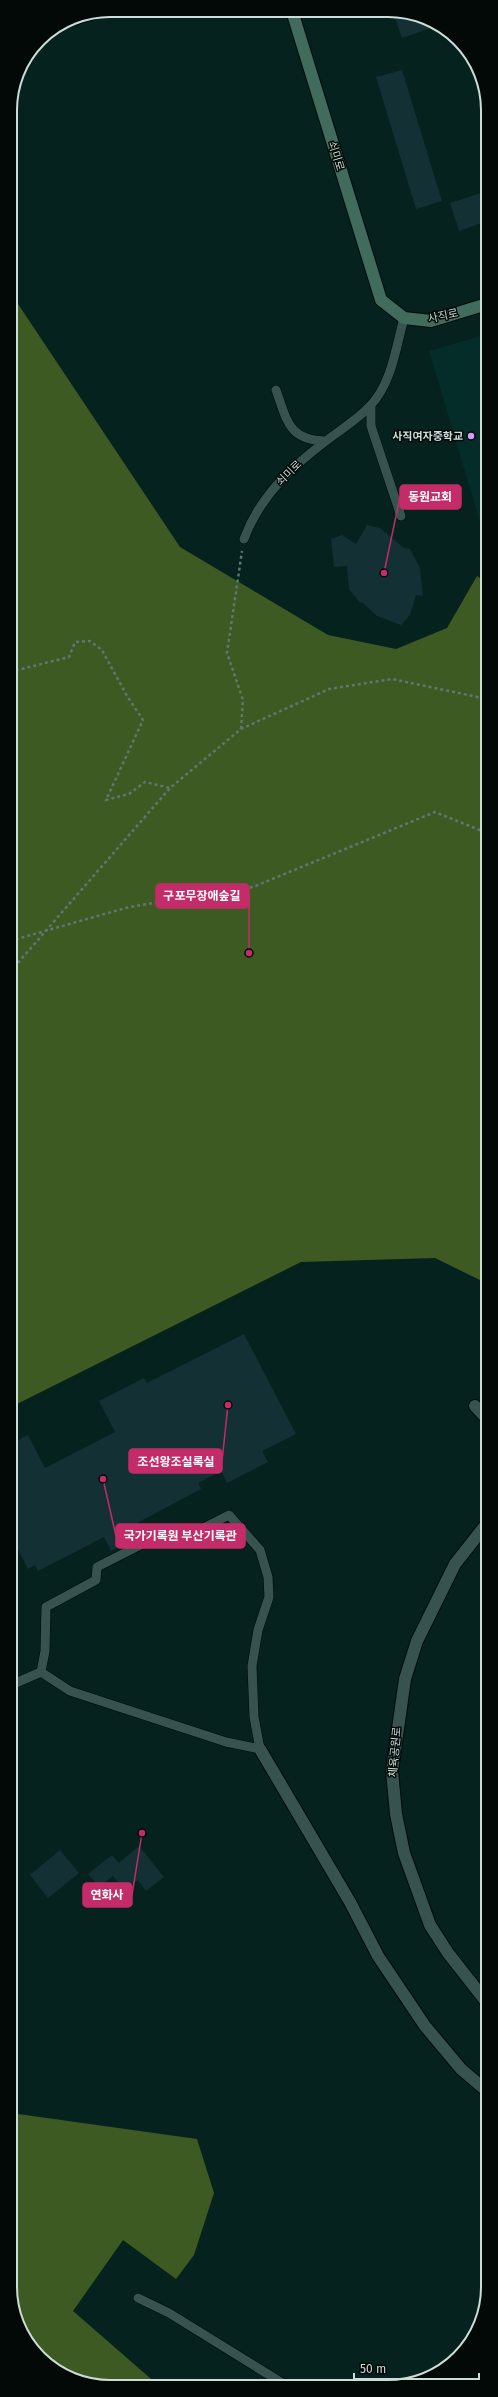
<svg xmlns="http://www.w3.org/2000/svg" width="498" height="2397" viewBox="0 0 498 2397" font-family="'Fira Sans','Noto Sans KR',sans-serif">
<rect width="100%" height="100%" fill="#05221e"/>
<path fill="#042c28" d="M487,334V537L480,522L429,351Z"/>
<path fill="#3d5a22" d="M10,292L180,547L328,635L396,649L447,628L477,576L487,583L488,1284L435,1258L301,1262L11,1407Z
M11,2113L197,2139L214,2193L194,2255L176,2279L123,2240L73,2311L158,2385H90L60,2374L35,2353L11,2300Z"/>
<path fill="#133035" d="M393,12H408L440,25L402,38Z
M402,70L442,201L416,209L376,77Z
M487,191V221L459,231L450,203Z
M367,525L380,528L404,548L410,549L420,568L423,596L416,595L410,615L401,625L377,616L362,602L360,603L349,589L347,566L334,567L331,539L342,535L356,544Z
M244,1334L296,1434L262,1451L268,1462L227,1483L221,1471L198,1483L201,1489L137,1523L143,1535L111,1551L104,1537L38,1571L35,1565L28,1569L11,1536V1444L28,1435L45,1468L115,1432L99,1401L144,1378L147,1383Z
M139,1846L164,1877L146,1891L138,1880L125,1891L113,1876L99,1887L88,1874L112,1855L119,1863Z
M60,1850L79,1873L48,1898L30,1875Z"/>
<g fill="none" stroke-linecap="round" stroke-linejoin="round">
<defs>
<path id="service" d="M276,390C287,420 288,440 325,441
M371,406V426L401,516
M244,539C261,493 296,463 334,435C346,426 360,417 370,406C392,383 396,347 404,318
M229,1515L260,1550L268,1577L269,1597L258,1630L252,1666L254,1717L260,1749L226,1742L70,1691L41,1672L45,1651L46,1607L96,1580L97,1567L160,1535L176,1542Z
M11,1685L41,1672
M138,2298L169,2313L287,2386"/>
<path id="minor" d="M67,21L93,13
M475,1406L488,1420
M488,1522L455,1564L417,1641L405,1679L392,1771L396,1814L404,1853L430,1925L448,1953L488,2004
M260,1749L350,1902L378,1956L425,2026L461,2069L488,2092"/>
<path id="secondary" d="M292,11L381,300L404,318L431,321L487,304"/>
</defs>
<use href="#service" stroke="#000a08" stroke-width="10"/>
<use href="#minor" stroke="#000a08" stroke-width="14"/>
<use href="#secondary" stroke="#000a08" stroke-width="14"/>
<path stroke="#5f7672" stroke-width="2.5" stroke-dasharray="3 3" stroke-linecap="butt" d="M10,672L69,657L75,642L90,641L102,650L127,696L143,720L106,800L129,794L145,782L170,788L241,729L329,689L392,679L487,699
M241,729L243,700L227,653L242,551
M10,941L129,907L253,887L435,812L487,833
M10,972L170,788"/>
<use href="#service" stroke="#37534f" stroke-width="9"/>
<use href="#minor" stroke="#37534f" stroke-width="12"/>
<use href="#secondary" stroke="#416b5c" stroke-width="12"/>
</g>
<circle fill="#d69bfa" stroke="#020907" stroke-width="1.5" cx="471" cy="436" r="4"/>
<g text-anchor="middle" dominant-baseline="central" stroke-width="3" stroke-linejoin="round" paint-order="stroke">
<g font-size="11" fill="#ccdcd9" stroke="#020907">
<text transform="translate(336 156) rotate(73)">쇠미로</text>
<text transform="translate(443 316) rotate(-12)">사직로</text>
<text transform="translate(289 473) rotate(-45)">쇠미로</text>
<text transform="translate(395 1752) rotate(-85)">체육공원로</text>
</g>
<g font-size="11" font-weight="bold" fill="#ccdcd9" stroke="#020907" text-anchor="end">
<text x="463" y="436">사직여자중학교</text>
</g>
</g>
<path d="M0 0H498V2397H0ZM110 17H388A93 93 0 0 1 481 110V2287A93 93 0 0 1 388 2380H110A93 93 0 0 1 17 2287V110A93 93 0 0 1 110 17Z" fill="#020907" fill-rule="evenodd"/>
<path fill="none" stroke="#ccdcd9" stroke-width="2" d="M110 17H388A93 93 0 0 1 481 110V2287A93 93 0 0 1 388 2380H110A93 93 0 0 1 17 2287V110A93 93 0 0 1 110 17Z"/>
<path fill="none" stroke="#c32c68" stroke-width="1.5" d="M384 573L400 497M249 953L249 896M228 1405L222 1461M103 1479L116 1536M142 1833L132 1895"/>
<g fill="#c32c68" stroke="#020907" stroke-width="1.5">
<circle cx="384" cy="573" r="4"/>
<circle cx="249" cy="953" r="4"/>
<circle cx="228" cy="1405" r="4"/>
<circle cx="103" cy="1479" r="4"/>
<circle cx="142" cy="1833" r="4"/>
</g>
<g fill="#c32c68" stroke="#c32c68" stroke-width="1.5">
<rect x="400" y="485" width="61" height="24" rx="4"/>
<rect x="156" y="884" width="93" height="24" rx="4"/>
<rect x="129" y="1449" width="93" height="24" rx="4"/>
<rect x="116" y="1524" width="129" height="24" rx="4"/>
<rect x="83" y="1883" width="49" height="24" rx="4"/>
</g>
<g font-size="12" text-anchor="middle" font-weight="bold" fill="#fff">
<text x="430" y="501">동원교회</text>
<text x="202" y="900">구포무장애숲길</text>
<text x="176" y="1466">조선왕조실록실</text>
<text x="180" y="1540">국가기록원 부산기록관</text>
<text x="107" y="1899">연화사</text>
</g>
<path d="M354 2373v6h125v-6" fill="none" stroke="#ccdcd9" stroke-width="2"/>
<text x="360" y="2373" font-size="12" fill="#ccdcd9" stroke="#020907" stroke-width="3" paint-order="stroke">50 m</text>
</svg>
